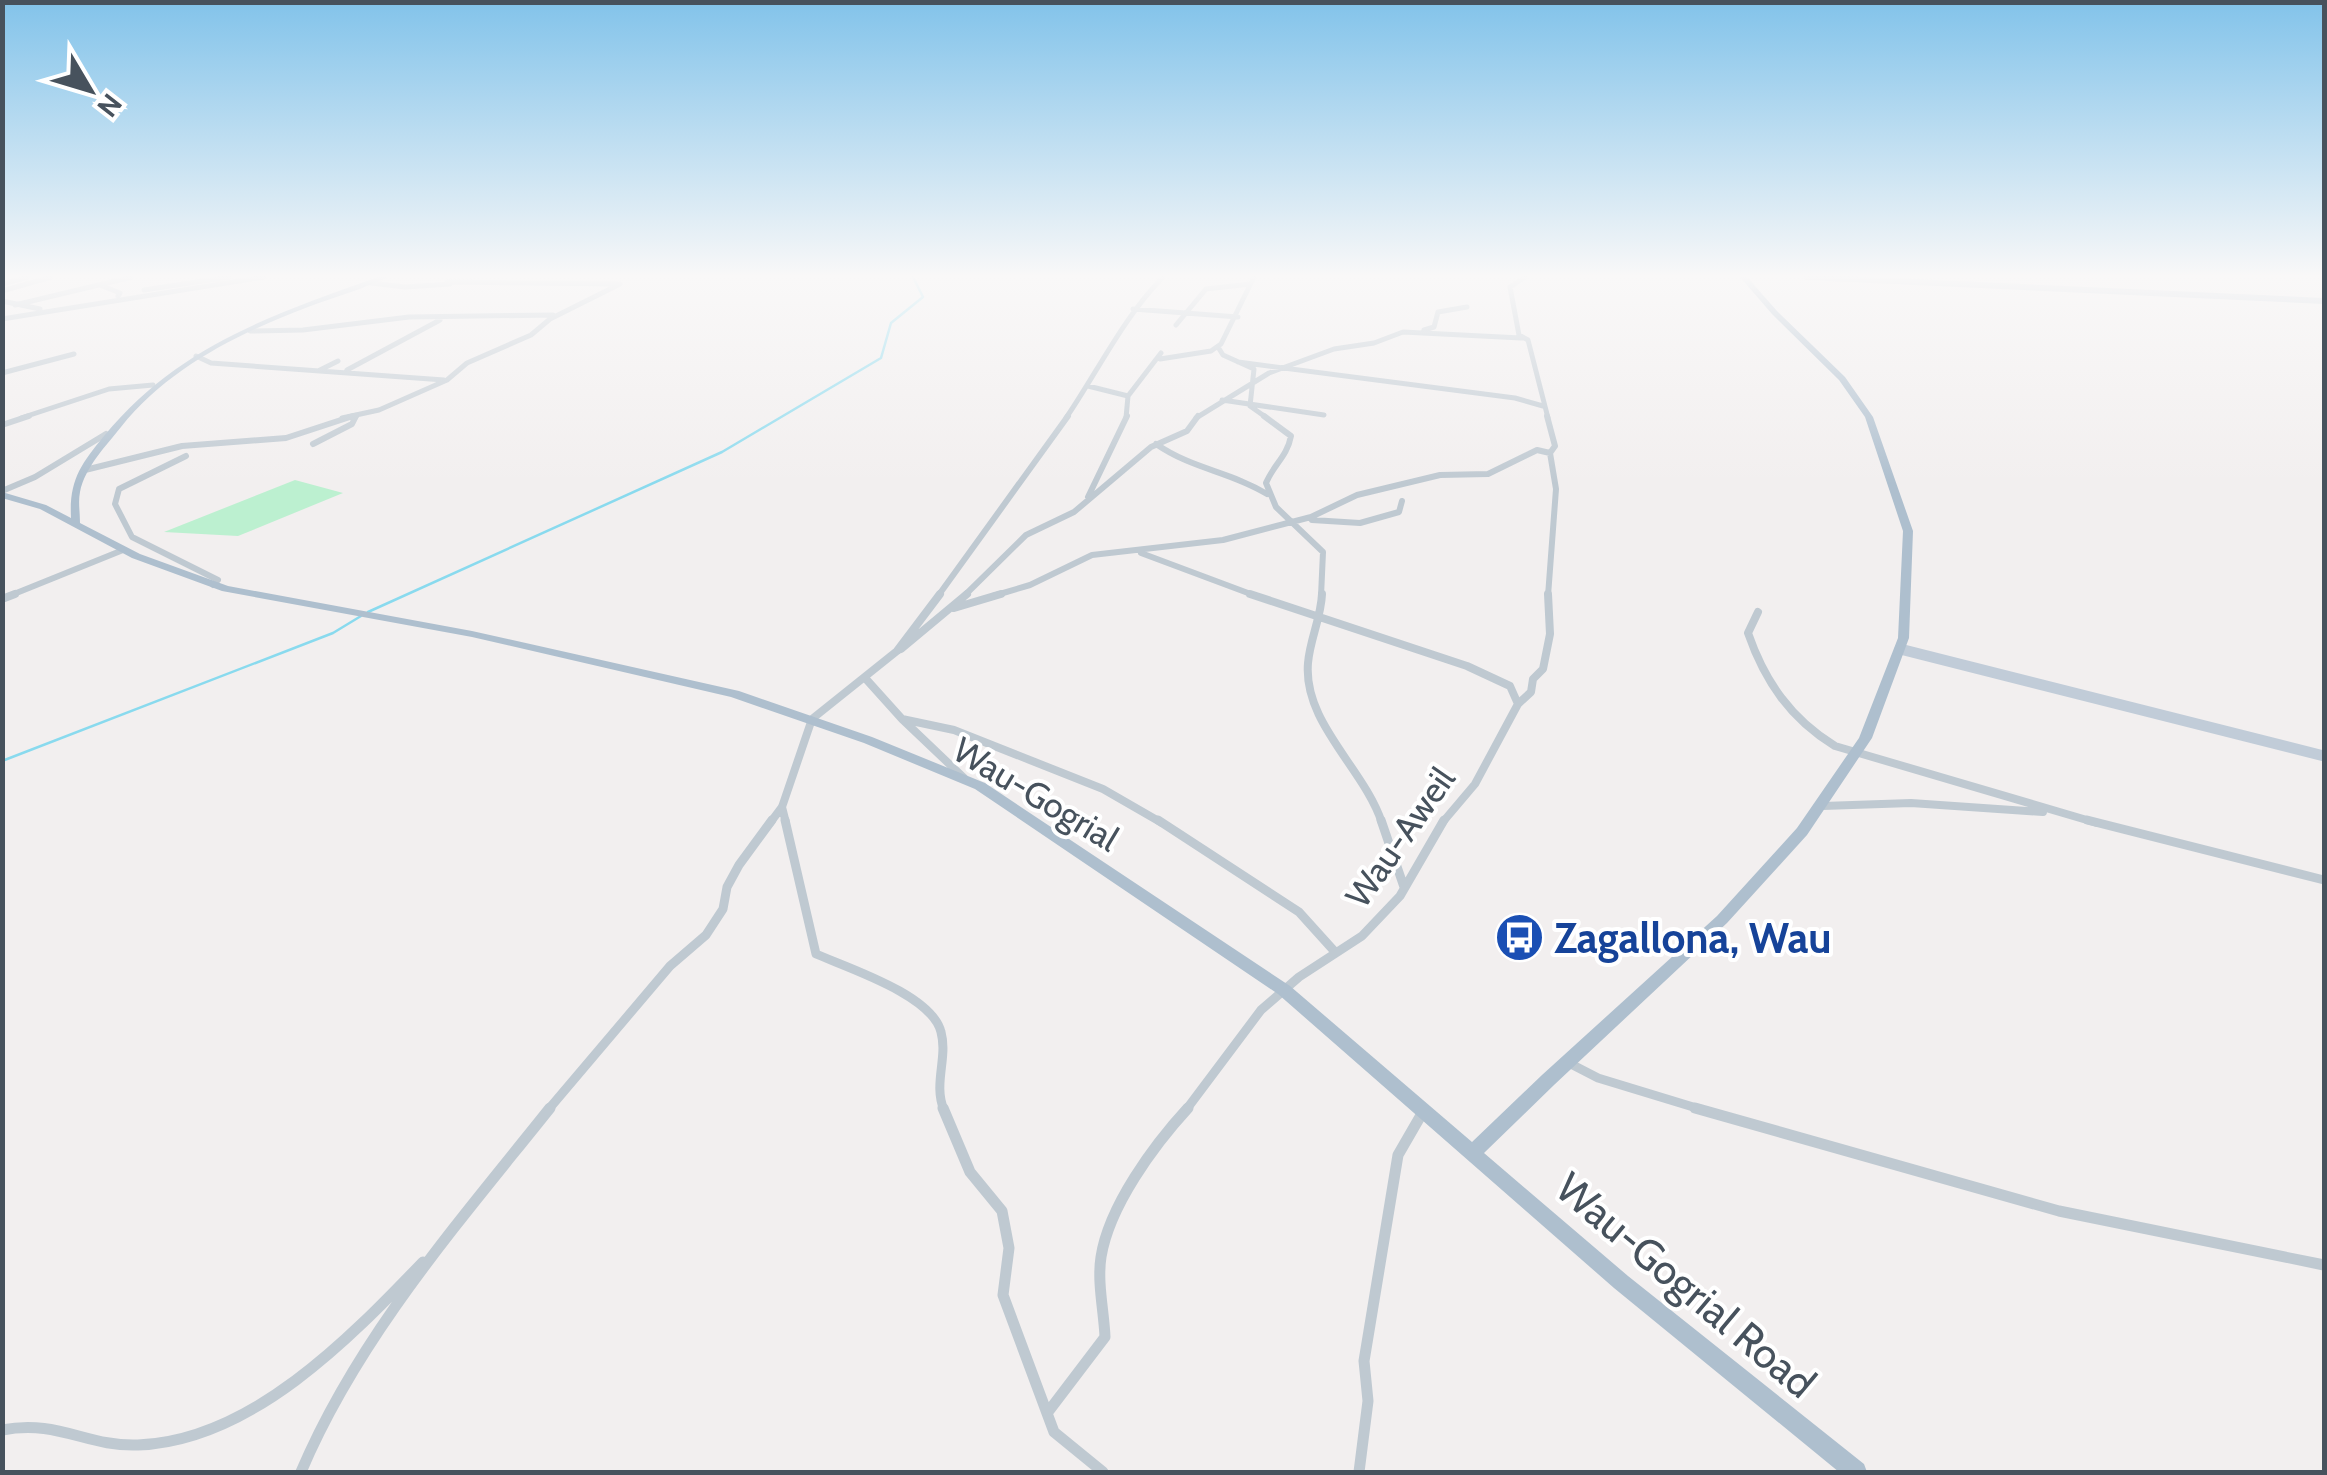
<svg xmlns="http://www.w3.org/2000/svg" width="2327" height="1475" viewBox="0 0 2327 1475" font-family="Cabin,sans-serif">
<rect width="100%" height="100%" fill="#f2efef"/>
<path fill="#bcf0d0" d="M295,480L343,493L238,536L164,532Z"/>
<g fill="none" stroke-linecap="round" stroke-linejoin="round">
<path stroke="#89daee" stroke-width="2.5" d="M368,612L722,452L881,358L891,323L923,297L913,277
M2,761L333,633L361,616"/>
<path stroke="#bfc9d1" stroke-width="5" d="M1525,277L1510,287L1519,335L1528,340L1548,418
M447,282L617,284
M371,283L405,287L450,284
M2,284L28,277
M100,285L120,293L118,296
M144,290L229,277
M2,291L51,277
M2,301L40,309
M15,305L132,277
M1133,309L1238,317
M2,319L264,277
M1176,325L1206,289L1250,284
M1424,330L1434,327L1438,312L1467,307
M250,331L303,330L409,317L553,315
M1218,347L1223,355L1254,369L1250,406
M196,356L211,363L444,380
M1160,359L1211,351L1221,344L1254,277
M1238,362L1515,398L1543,406
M320,370L338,361
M347,370L440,320
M2,373L74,354
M1088,386L1128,396
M1222,400L1324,415
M1250,406L1267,418
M21,418L109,389L153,385
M342,418L379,410L447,380L467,363L531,335L550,319L620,284
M355,418L357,415
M1066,418C1098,371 1123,318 1163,277
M1126,418L1128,396L1161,353
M1196,418L1269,373L1334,349L1374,343L1403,332L1521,338"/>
<path stroke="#bfc9d1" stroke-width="6" d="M1264,416L1291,436C1287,457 1274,464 1266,483L1276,507L1323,552L1321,596
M1547,416L1555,446L1550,453L1556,489L1548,596
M2,425L29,416
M313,444L352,424L356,416
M1156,444C1194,470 1229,471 1267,494
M186,456L119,489L115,504L132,537L218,580L213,585
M85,470L182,446L286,438L353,416
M2,491L35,477L106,434
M1088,497L1127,416
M1312,520L1360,523L1399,512L1402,501
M1141,553L1256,596
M9,596L123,550
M938,596L1068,416
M964,596L1026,535L1074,512L1151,447L1187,431L1198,416
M993,596L1030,585L1092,555L1223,540L1311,517L1357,495L1440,475L1488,474L1537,450L1550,453"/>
<path stroke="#bfc9d1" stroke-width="8" d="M1250,594L1467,666L1510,686L1518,704
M1322,594C1321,618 1310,639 1308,663C1303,723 1364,768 1382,823
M2,599L15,594
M954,608L1001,594
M1758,612L1748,633C1765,682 1791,719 1835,746L2097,823
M901,649L967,594
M866,679L902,719L954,730L1103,789L1162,823
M902,719L964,778
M1823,806L1911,803L2043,812
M782,807L786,823
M770,823L782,807L812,719L897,651L940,594
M1442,823L1475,784L1518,704L1531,692L1533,679L1543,669L1550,634L1548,594"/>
<path stroke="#bfc9d1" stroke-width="9" d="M785,820L816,954C848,968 932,995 941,1032C948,1058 933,1084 944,1110
M1158,820L1299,912L1336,953
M1381,820L1404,887
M2087,820L2324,880
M1567,1062L1598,1078L1703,1110
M548,1110L670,966L706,935L723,909L727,887L739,865L772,820
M1186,1110L1261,1010L1299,977L1362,936L1400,896L1444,820"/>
<path stroke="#bfc9d1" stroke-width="11" d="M943,1108L970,1172L1002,1211L1009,1248L1003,1295L1054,1432L1103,1472
M1695,1108L2059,1211L2324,1265
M1048,1412L1105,1337C1104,1312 1097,1282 1101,1257C1109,1206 1154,1145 1188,1108
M2,1430C58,1419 87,1447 138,1445C251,1441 350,1338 423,1262
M301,1472C358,1337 459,1222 550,1108
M1359,1472L1368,1401L1364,1361L1398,1155L1424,1110"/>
<path stroke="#c1ccd8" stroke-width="6" d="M1806,277L2324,301"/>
<path stroke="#c1ccd8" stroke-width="11" d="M1900,649L2324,756"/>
<path fill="#aebfce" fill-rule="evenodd" d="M378,277H388C363,289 335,297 308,307C239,333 168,368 121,427C106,446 85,467 80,492C78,502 80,512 80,523L140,554L228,586L472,631L739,691L872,737L985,783L1290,986L1472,1142L1542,1075L1717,916L1797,828L1859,738L1898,638L1903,531L1865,417L1839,380L1772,314L1740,277H1747L1777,311L1845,377L1873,417L1913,531L1909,638L1872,738L1807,835L1727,923L1554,1085L1484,1153L1628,1276L1864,1464L1867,1472H1839L1614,1288L1278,994L975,789L864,743L731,697L472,637L222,591L132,558L40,509L2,498V492L46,505L71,518C69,480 81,464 104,436C178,346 272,315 378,277Z"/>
</g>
<linearGradient id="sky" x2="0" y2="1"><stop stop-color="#82c3ea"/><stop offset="0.57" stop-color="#f9f8f8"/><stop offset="1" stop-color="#f9f8f8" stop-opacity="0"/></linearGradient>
<rect width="2327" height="484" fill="url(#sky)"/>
<defs>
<symbol id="bus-disc" viewBox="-11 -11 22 22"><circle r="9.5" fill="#1a4fb4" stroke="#fff"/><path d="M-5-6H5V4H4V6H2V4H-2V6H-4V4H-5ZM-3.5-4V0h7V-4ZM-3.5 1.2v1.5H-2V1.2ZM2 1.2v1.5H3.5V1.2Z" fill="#fff"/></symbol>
</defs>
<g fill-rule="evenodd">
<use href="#bus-disc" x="1492" y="910" width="55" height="55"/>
</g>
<g text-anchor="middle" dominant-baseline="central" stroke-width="8" stroke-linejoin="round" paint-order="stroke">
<g font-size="35" fill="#47525d" stroke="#fff">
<text transform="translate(1036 794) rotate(31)">Wau-Gogrial</text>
<text transform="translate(1400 837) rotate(-55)">Wau-Aweil</text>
</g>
<g font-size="42" font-weight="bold" fill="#164399" stroke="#fff" text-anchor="start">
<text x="1554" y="938">Zagallona, Wau</text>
</g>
<g font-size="42" fill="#47525d" stroke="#fff">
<text transform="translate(1686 1285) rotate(40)">Wau-Gogrial Road</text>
</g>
</g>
<rect width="2327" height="1475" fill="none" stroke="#47525d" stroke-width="10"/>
<g transform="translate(90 90) rotate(128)" stroke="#ffffff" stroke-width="8" paint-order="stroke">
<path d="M0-8L18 38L0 25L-18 38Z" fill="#47525d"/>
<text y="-15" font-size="28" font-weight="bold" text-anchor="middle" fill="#47525d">N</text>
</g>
</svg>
